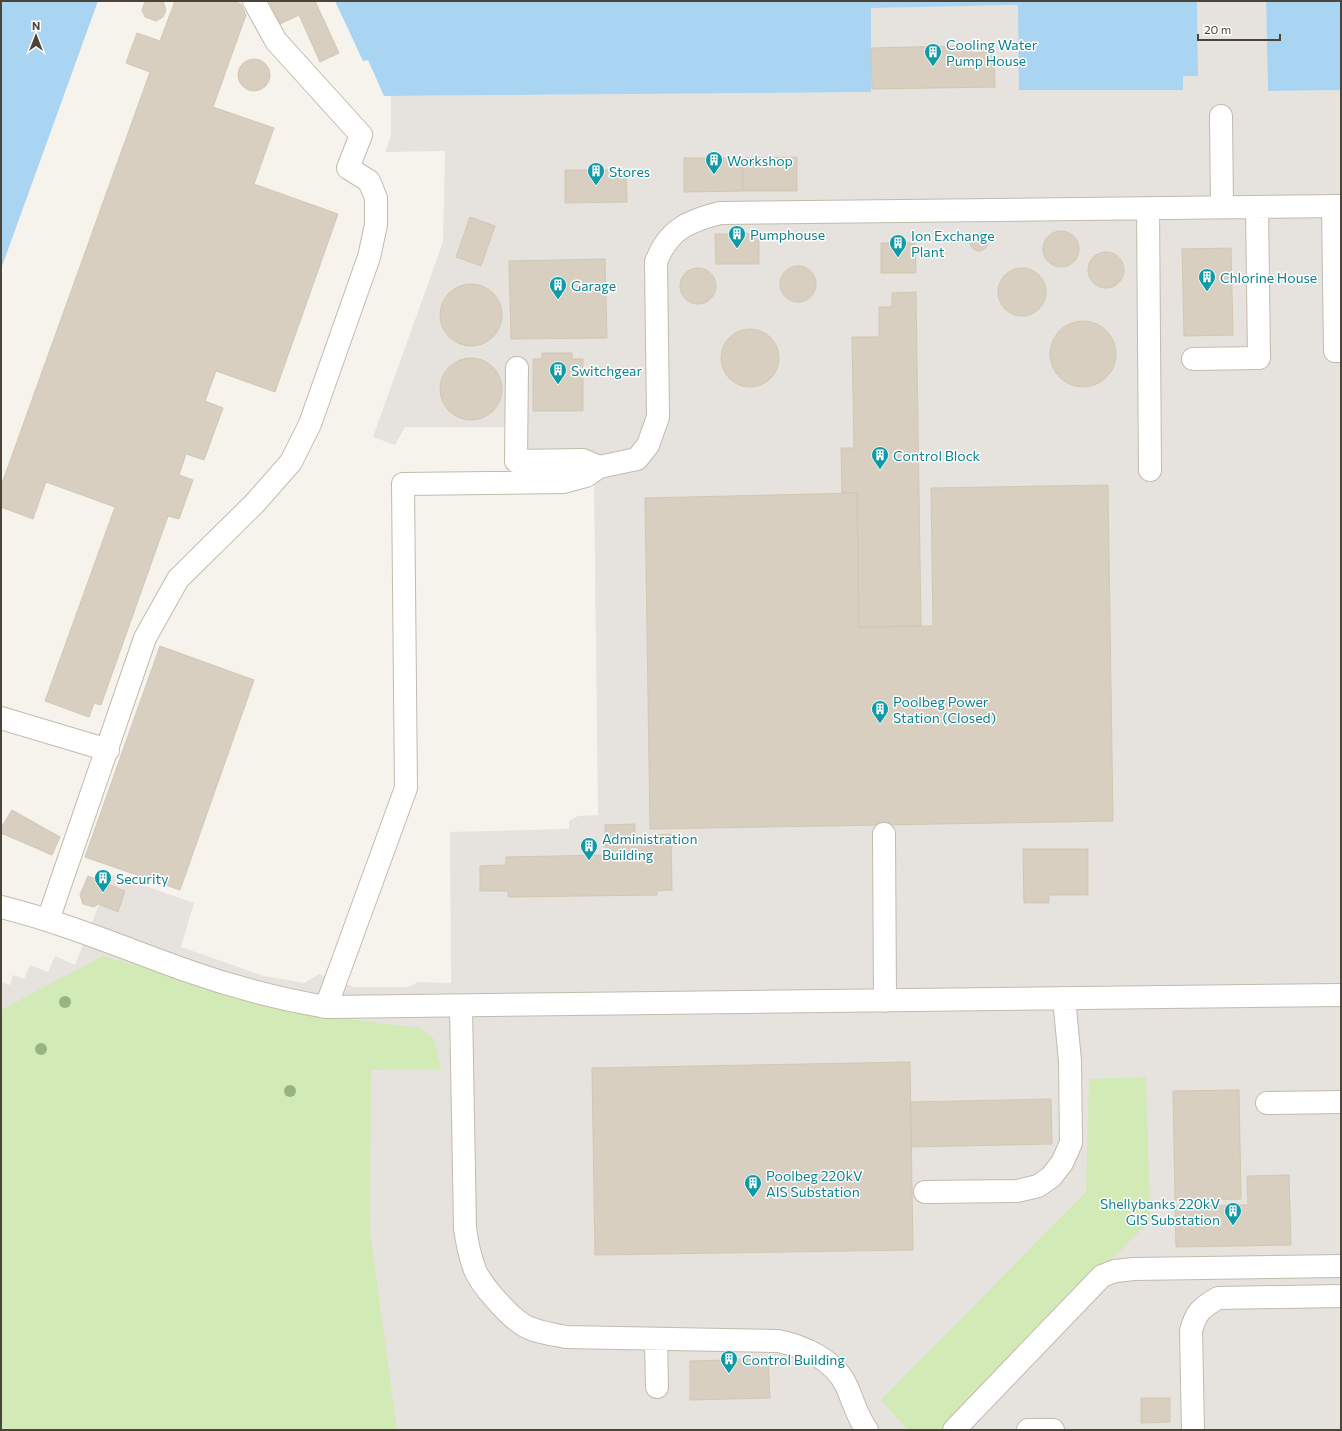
<svg xmlns="http://www.w3.org/2000/svg" width="1342" height="1431" viewBox="0 0 1342 1431" font-family="Commissioner,sans-serif">
<rect width="100%" height="100%" fill="#f6f3ec"/>
<path fill="#e6e2dd" d="M1197,1H1266L1268,91L1341,90V1430H1V982L10,985L13,975L24,979L30,965L48,972L55,956L75,965L111,874L194,903L181,947L264,976L304,983L319,974L354,987H408L418,982L451,983L450,832L569,829V821L578,816L598,815L594,482L576,470H506V427H405L395,445L373,437L443,242L445,151L385,152L391,136V96L870,92V8L1019,5L1020,90H1183V76L1198,75Z"/>
<path fill="#d2eab5" d="M103,956L318,1015L420,1028L434,1039L441,1069L371,1070L370,1232L397,1430H1V1010Z
M1146,1077L1150,1221L939,1430H908L881,1400L1086,1192L1089,1079Z"/>
<path fill="#a9d4f2" d="M1,1H98L1,269Z
M335,1H1197L1198,76H1183V90H1019L1018,5L871,8V92L384,96L368,60L363,61Z
M1266,1H1341V90L1268,91Z"/>
<path fill="#d8cfc1" stroke="#d3c7b4" d="M145,1H163L166,10L163,17L156,21L145,17L142,10Z
M175,1H234L241,4L246,15L213,107L274,128L254,184L338,214L275,392L216,371L205,401L223,408L204,460L186,454L179,475L193,480L179,519L168,516L101,705L94,703L89,717L45,701L115,507L46,482L33,519L1,507V486L150,72L126,63L137,33L160,41Z
M269,1H315L339,53L320,62L299,15L280,24Z
M994,45L995,87L872,89L871,48Z
M238 75a16 16 0 1 1 32 0a16 16 0 1 1-32 0Z
M797,157V191H743V158Z
M684,158H743V191L684,192Z
M565,170H626L627,202L565,203Z
M470,217L495,226L481,266L456,257Z
M1043 249a18 18 0 1 1 36 0a18 18 0 1 1-36 0Z
M970 242a9 9 0 1 1 18 0a9 9 0 1 1-18 0Z
M715,234H759V264H716Z
M881,243H915L916,273H881Z
M1231,248L1233,335L1184,336L1182,249Z
M1088 270a18 18 0 1 1 36 0a18 18 0 1 1-36 0Z
M605,259L607,338L511,339L509,261Z
M780 284a18 18 0 1 1 36 0a18 18 0 1 1-36 0Z
M998 292a24 24 0 1 1 48 0a24 24 0 1 1-48 0Z
M680 286a18 18 0 1 1 36 0a18 18 0 1 1-36 0Z
M440 315a31 31 0 1 1 62 0a31 31 0 1 1-62 0Z
M916,292L921,626L859,627L857,493H842L841,448H854L852,337H879V307H892V293Z
M1050 354a33 33 0 1 1 66 0a33 33 0 1 1-66 0Z
M721 358a29 29 0 1 1 58 0a29 29 0 1 1-58 0Z
M542,353H572V359H583V411H533V359H542Z
M440 389a31 31 0 1 1 62 0a31 31 0 1 1-62 0Z
M1108,485L1113,821L650,829L645,498L857,493L859,627L933,626L931,488Z
M160,646L254,680L180,890L85,857Z
M12,810L60,837L52,855L1,833V828Z
M635,824V840L655,839V835L671,834L672,890L657,891V895L508,897V891H480V866L506,865V857L605,855V825Z
M1023,849H1088V895H1049V903H1024Z
M88,876L125,891L118,912L98,904L94,907L83,904L80,895Z
M910,1062L913,1250L595,1255L592,1068Z
M1239,1090L1241,1199L1175,1200L1173,1091Z
M1051,1099L1052,1144L911,1147L910,1102Z
M1289,1175L1291,1245L1176,1247L1175,1206L1248,1205L1247,1176Z
M768,1359L770,1398L690,1400V1361Z
M1141,1398H1170V1422L1141,1423Z"/>
<g fill="none" stroke-linecap="round" stroke-linejoin="round">
<defs>
<path id="minor" d="M1221,116L1222,207
M1333,206L1335,351H1341
M1148,209L1150,470
M1193,359L1259,358L1257,207
M517,368L516,461L583,460L599,467
M1,718L108,750
M884,834L885,1001
M1,907C65,923 126,949 188,971C233,987 279,999 326,1007L1341,995
M48,920L145,638L178,579L255,503L291,462L310,424L369,257L376,225V198L369,181L348,168L361,135L276,41L254,1
M461,1006L465,1228C467,1243 470,1257 475,1270C481,1285 508,1315 522,1324C533,1332 552,1334 566,1337L778,1341C804,1346 834,1360 846,1385C853,1400 857,1417 867,1430
M326,1007L406,788L403,484L564,482L586,476L599,467L637,459L648,445L658,417L656,262C668,230 688,221 720,213L1341,206
M1267,1103L1341,1102
M925,1192L1017,1191L1038,1186L1051,1177L1062,1163L1071,1143L1070,1061L1064,998
M656,1340L657,1387
M954,1430L1102,1276L1115,1271L1134,1269L1341,1266
M1028,1430H1053
M1193,1430L1191,1331C1196,1312 1201,1308 1218,1298L1341,1296"/>
</defs>
<use href="#minor" stroke="#c2bbae" stroke-width="24"/>
<use href="#minor" stroke="#fff" stroke-width="22"/>
</g>
<g fill="#97b381">
<circle cx="65" cy="1002" r="6"/>
<circle cx="41" cy="1049" r="6"/>
<circle cx="290" cy="1091" r="6"/>
</g>
<defs>
<symbol id="building-pin" viewBox="-11 -11 22 30"><path d="M0 17L-7.5 6A9.5 9.5 0 1 1 7.5 6Z" fill="#0f9aa8" stroke="#fff"/><path d="M-4-6H4V6H1V3H-1V6H-4ZM-2.5-4.3h1.7v1.8h-1.7ZM.8-4.3h1.7v1.8H.8ZM-2.5-1h1.7V.8h-1.7ZM.8-1h1.7V.8H.8Z" fill="#fff"/></symbol>
</defs>
<g fill-rule="evenodd">
<use href="#building-pin" x="923" y="42" width="20" height="27"/>
<use href="#building-pin" x="704" y="150" width="20" height="27"/>
<use href="#building-pin" x="586" y="161" width="20" height="27"/>
<use href="#building-pin" x="727" y="224" width="20" height="27"/>
<use href="#building-pin" x="888" y="233" width="20" height="27"/>
<use href="#building-pin" x="1197" y="267" width="20" height="27"/>
<use href="#building-pin" x="548" y="275" width="20" height="27"/>
<use href="#building-pin" x="548" y="360" width="20" height="27"/>
<use href="#building-pin" x="870" y="445" width="20" height="27"/>
<use href="#building-pin" x="870" y="699" width="20" height="27"/>
<use href="#building-pin" x="579" y="836" width="20" height="27"/>
<use href="#building-pin" x="93" y="868" width="20" height="27"/>
<use href="#building-pin" x="743" y="1173" width="20" height="27"/>
<use href="#building-pin" x="1223" y="1201" width="20" height="27"/>
<use href="#building-pin" x="719" y="1349" width="20" height="27"/>
</g>
<g text-anchor="middle" dominant-baseline="central" stroke-width="3" stroke-linejoin="round" paint-order="stroke">
<g font-size="14" fill="#0d838f" stroke="#fff" text-anchor="start">
<text x="946" y="44">Cooling Water<tspan x="946" dy="16">Pump House</tspan></text>
<text x="727" y="160">Workshop</text>
<text x="609" y="171">Stores</text>
<text x="750" y="234">Pumphouse</text>
<text x="911" y="235">Ion Exchange<tspan x="911" dy="16">Plant</tspan></text>
<text x="1220" y="277">Chlorine House</text>
<text x="571" y="285">Garage</text>
<text x="571" y="370">Switchgear</text>
<text x="893" y="455">Control Block</text>
<text x="893" y="701">Poolbeg Power<tspan x="893" dy="16">Station (Closed)</tspan></text>
<text x="602" y="838">Administration<tspan x="602" dy="16">Building</tspan></text>
<text x="116" y="878">Security</text>
<text x="766" y="1175">Poolbeg 220kV<tspan x="766" dy="16">AIS Substation</tspan></text>
<text x="1220" y="1203" text-anchor="end">Shellybanks 220kV<tspan x="1220" dy="16">GIS Substation</tspan></text>
<text x="742" y="1359">Control Building</text>
</g>
</g>
<rect width="1342" height="1431" fill="none" stroke="#4b4439" stroke-width="4"/>
<g transform="translate(36 36)" stroke="#ffffff" stroke-width="3" paint-order="stroke">
<path d="M0-3L7 15L0 10L-7 15Z" fill="#4b4439"/>
<text y="-6" font-size="11" font-weight="bold" text-anchor="middle" fill="#4b4439">N</text>
</g>
<path d="M1198 34v6h82v-6" fill="none" stroke="#4b4439" stroke-width="2"/>
<text x="1204" y="34" font-size="12" fill="#4b4439" stroke="#ffffff" stroke-width="3" paint-order="stroke">20 m</text>
</svg>
